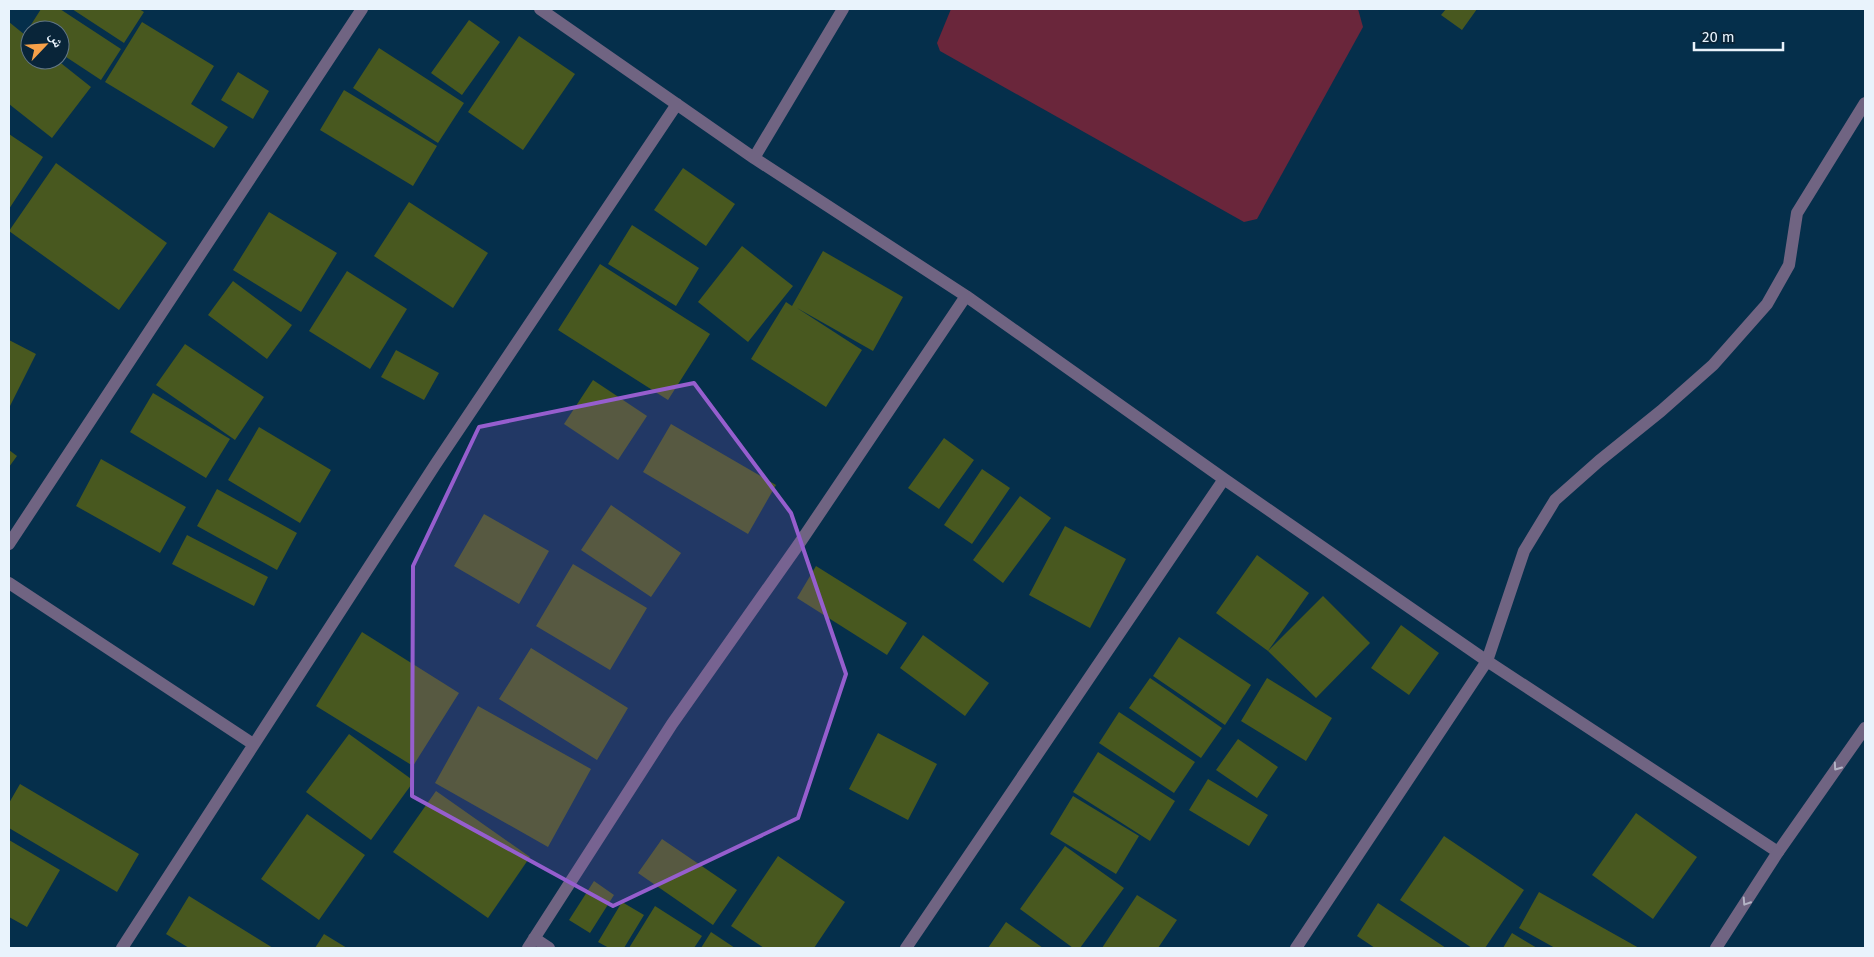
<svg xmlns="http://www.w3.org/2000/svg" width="1874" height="957" viewBox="0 0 1874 957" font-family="'Fira Sans','Noto Naskh Arabic',sans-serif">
<rect width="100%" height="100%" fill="#052f4b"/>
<path fill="#6a263b" d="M951,9H1358L1363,27L1257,219L1244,222L940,51L937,43Z"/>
<path fill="#48581f" d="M41,9H60L121,49L101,80L60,53V30H30V33L27,31Z
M72,9H139L144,12L124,43Z
M1446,9H1477L1462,30L1441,15Z
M469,20L500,42L462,95L431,73Z
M9,22L30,39V60H57L91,87L52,138L9,104Z
M142,22L214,66L191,104L228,127L214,148L105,82Z
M519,36L575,74L523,150L468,112Z
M379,48L464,103L438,143L353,88Z
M238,72L269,91L253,119L221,100Z
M344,90L437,146L413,186L320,130Z
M9,134L43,157L9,209Z
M56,163L167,243L119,310L9,231Z
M683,168L735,204L706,246L654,210Z
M409,202L488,253L453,308L374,256Z
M269,212L337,253L301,312L233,270Z
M632,225L699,268L676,306L608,264Z
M742,246L793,286L748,342L698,302Z
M823,251L903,297L873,351L797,308L862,350L826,407L751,359L786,302L792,306Z
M600,264L710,334L668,400L558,330Z
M347,271L407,309L370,369L309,331Z
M233,281L292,325L267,359L208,315Z
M9,340L36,354L9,408Z
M185,344L264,397L235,440L156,385Z
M396,350L439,373L424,400L381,377Z
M593,380L647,416L618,460L564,424Z
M153,393L230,439L206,478L130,432Z
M671,424L776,485L748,534L643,472Z
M259,427L331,470L300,523L228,480Z
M944,438L974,460L939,509L908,488Z
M9,450L17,456L9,467Z
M101,459L186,507L160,553L76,506Z
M982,469L1010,488L972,544L944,525Z
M217,489L297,533L277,570L197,526Z
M1020,496L1051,518L1003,583L973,560Z
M611,505L681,553L651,597L581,550Z
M484,514L549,551L519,604L454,566Z
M1065,526L1126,559L1090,628L1029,595Z
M187,535L268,577L254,606L172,564Z
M1257,555L1309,593L1268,651L1323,596L1370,643L1316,698L1268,651L1216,613Z
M573,564L647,608L610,670L536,626Z
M816,566L907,623L887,655L797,598Z
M1401,625L1439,653L1409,695L1371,668Z
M362,632L459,693L413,766L316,706Z
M923,635L989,683L965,716L900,668Z
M1179,637L1251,685L1225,725L1153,676Z
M531,648L628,708L597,760L499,699Z
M1150,678L1222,728L1201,758L1129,708Z
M1267,678L1332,718L1306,761L1241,721Z
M478,706L591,769L548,847L435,783Z
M1119,712L1195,762L1174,793L1099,743Z
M878,733L937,764L908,820L849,789Z
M349,734L414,781L371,840L306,792Z
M1238,739L1278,767L1257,798L1216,770Z
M1098,752L1175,801L1150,841L1073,792Z
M1208,779L1268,815L1249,846L1189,810Z
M20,784L139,854L117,892L9,828V803Z
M436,791L530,857L488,918L393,852Z
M1073,796L1139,836L1116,874L1050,834Z
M1636,813L1697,857L1653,919L1592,875Z
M307,814L365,855L319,920L261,879Z
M1444,836L1524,890L1485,948H1472L1400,900Z
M662,839L737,890L713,925L638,873Z
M9,840L60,870L27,927L9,917Z
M1065,846L1124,888L1080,948H1073L1020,909Z
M778,856L845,902L814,948H764L731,926Z
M594,881L614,895L590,933L569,920Z
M1539,892L1639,948H1555L1519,928Z
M1137,895L1177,920L1158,948H1102Z
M189,896L273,948H189L166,934Z
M622,902L644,915L624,948H609L598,942Z
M1378,903L1446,948H1375L1357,936Z
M655,906L702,936L694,948H629Z
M1006,922L1043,948H988Z
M711,932L735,948H701Z
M1512,933L1537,948H1503Z
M324,934L347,948H315Z"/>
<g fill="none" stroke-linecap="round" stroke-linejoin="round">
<path stroke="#706482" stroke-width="12" d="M540,9L754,158L966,296L1224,479L1487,661L1778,852
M754,158L843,9
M9,544L362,9
M9,583L253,744
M534,938L549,948
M122,948L435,465L677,104
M528,948L672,724L801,541L966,296
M906,948L1224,479
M1296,948L1487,661L1524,551L1555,500L1599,461L1661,411L1713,365L1767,304L1789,265L1797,213L1865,103"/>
<path stroke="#706482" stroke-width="12" d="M1716,948L1778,852L1865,728"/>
</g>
<defs><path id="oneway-chevron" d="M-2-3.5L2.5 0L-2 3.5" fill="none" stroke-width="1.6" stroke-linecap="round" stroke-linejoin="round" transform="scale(1.25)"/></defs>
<g stroke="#b3b3c5">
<use href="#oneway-chevron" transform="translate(1837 767) rotate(125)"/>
<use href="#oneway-chevron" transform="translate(1746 902) rotate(123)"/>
</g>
<path fill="#965ece" fill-opacity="0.2" stroke="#965ece" stroke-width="4" stroke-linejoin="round" d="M694,383L791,513L846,674L798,818L613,906L412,796L413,566L479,427Z"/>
<rect width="1874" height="957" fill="none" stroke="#e9f3fc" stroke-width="20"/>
<g transform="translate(45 45) rotate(65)"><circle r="24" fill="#092539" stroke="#637787"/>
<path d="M0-4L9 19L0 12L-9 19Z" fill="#f7a149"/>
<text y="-8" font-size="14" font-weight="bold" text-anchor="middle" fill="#e9f3fc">ش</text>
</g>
<path d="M1694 42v8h89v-8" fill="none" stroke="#e9f3fc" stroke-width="2.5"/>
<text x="1702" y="42" font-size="15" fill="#e9f3fc" stroke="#092539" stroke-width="4" paint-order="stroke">20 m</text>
</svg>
